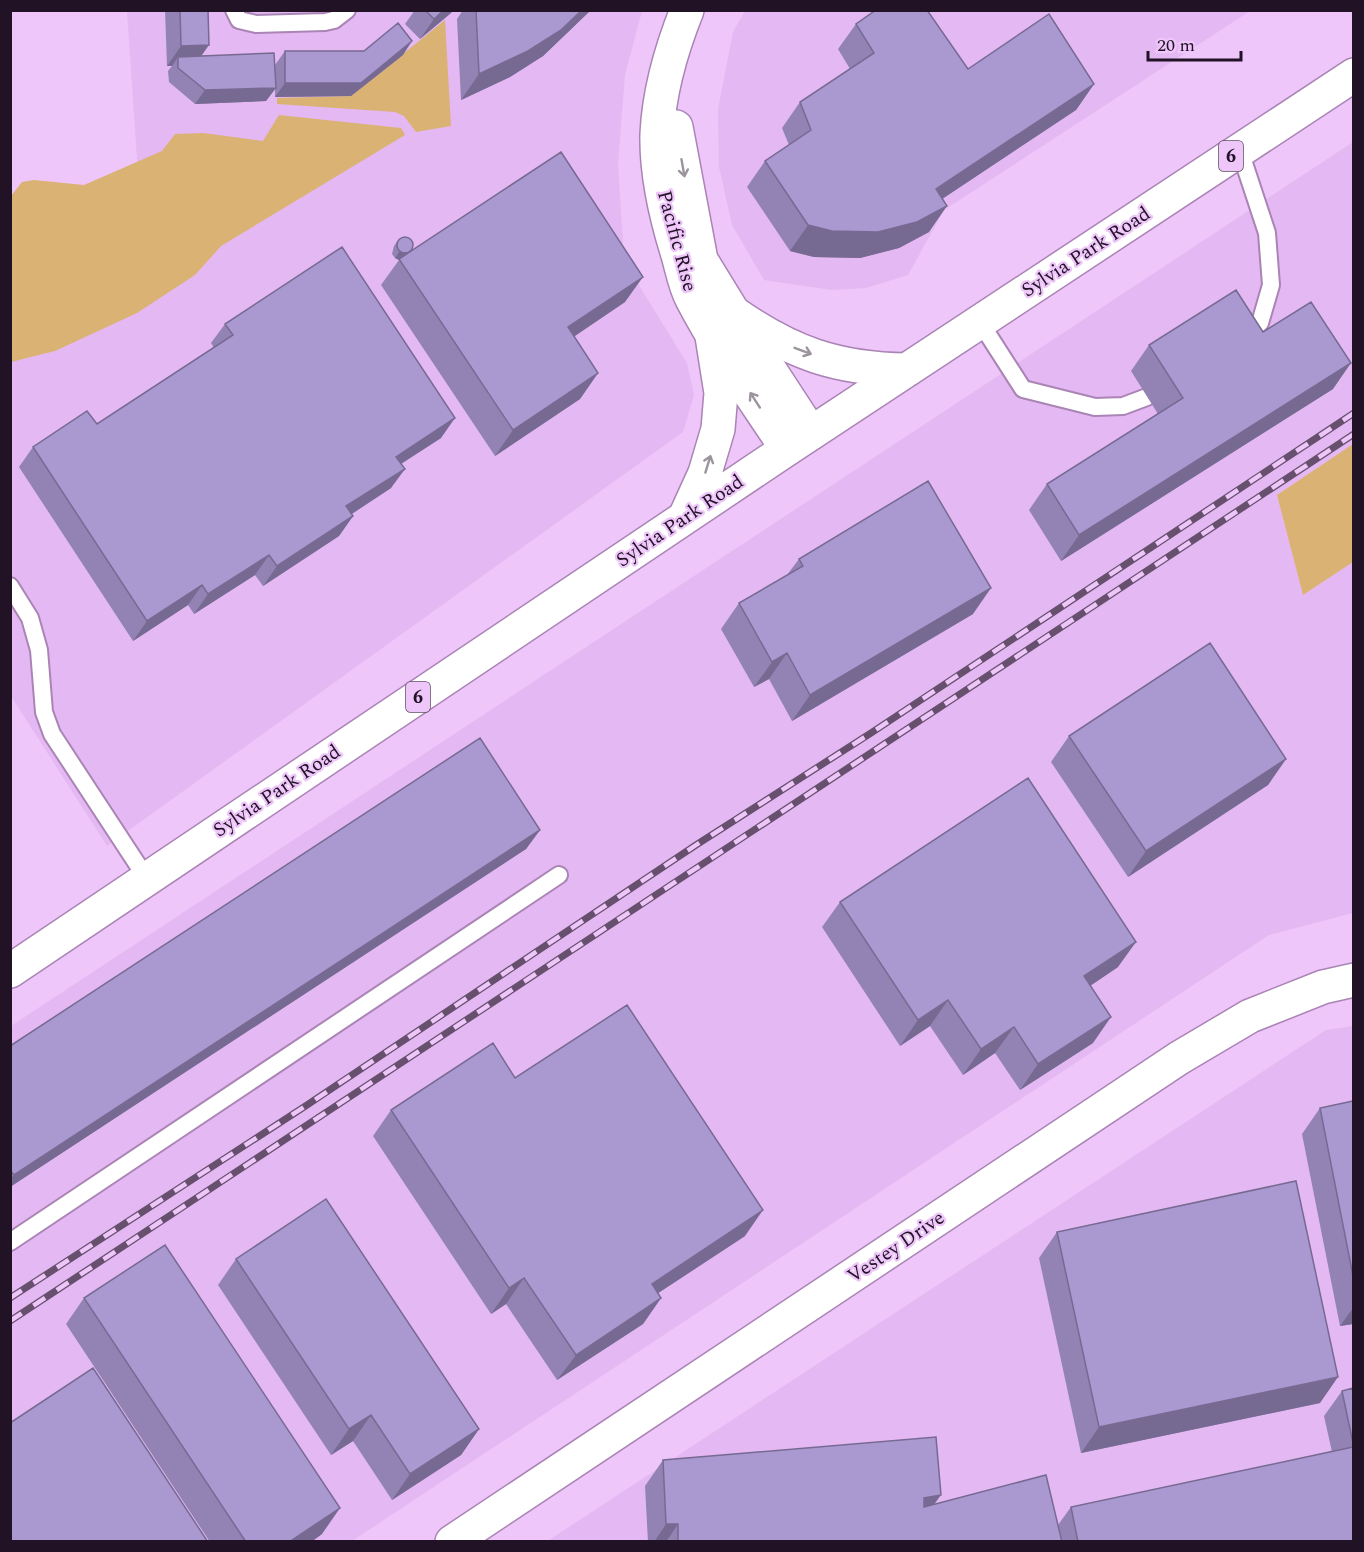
<svg xmlns="http://www.w3.org/2000/svg" width="1364" height="1552" viewBox="0 0 1364 1552" font-family="Spectral,serif">
<rect width="100%" height="100%" fill="#eec6fa"/>
<path fill="#e4b8f2" d="M127,11H642L625,75L618,164L623,244L640,287L687,363L694,395L683,432L107,846L11,696L10,285L138,174Z
M745,11H1250L944,210L908,275L866,288L832,290L764,280L732,225L719,167L718,109L733,32Z
M1353,142V444L1277,495L1303,595L1353,562V913L1269,935L352,1541L11,1542V1026Z
M1353,1026V1541L546,1542L1326,1030Z"/>
<path fill="#dab273" d="M445,20L451,126L416,132L404,116L395,112L277,104V98L351,96Z
M279,115L401,128L405,135L221,246L195,275L137,313L55,351L11,362V196L22,182L34,180L84,185L162,151L175,134L203,133L263,141Z
M1353,444V562L1303,595L1277,495Z"/>
<g fill="none" stroke-linecap="round" stroke-linejoin="round">
<defs>
<path id="lane" d="M234,10L239,20L256,24L325,22L334,20L347,10
M1240,151L1267,233L1271,285L1260,323L1241,338
M980,322L1023,389L1095,407L1123,406L1147,397
M10,586L30,618L39,650L44,712L52,734L147,879
M10,1242L559,875"/>
<path id="street" d="M687,10C671,50 659,92 657,134C656,175 666,217 678,255C682,269 685,286 692,299C719,351 755,400 787,449
M676,127L701,260L747,335L811,433"/>
<path id="secondary" d="M452,1542L1179,1058L1250,1016L1323,987L1354,980"/>
<path id="primary" d="M734,313C791,353 837,369 907,370
M685,517L705,473L718,429L721,393L711,330
M10,971L787,449L1354,75"/>
</defs>
<use href="#lane" stroke="#aa84b5" stroke-width="20"/>
<use href="#street" stroke="#aa84b5" stroke-width="36"/>
<use href="#secondary" stroke="#aa84b5" stroke-width="36"/>
<use href="#primary" stroke="#aa84b5" stroke-width="36"/>
<use href="#lane" stroke="#fff" stroke-width="16"/>
<use href="#street" stroke="#fff" stroke-width="33"/>
<use href="#secondary" stroke="#fff" stroke-width="33"/>
<use href="#primary" stroke="#fff" stroke-width="33"/>
<defs>
<path id="rail" d="M10,1298L304,1107L696,845L871,733L1354,413
M10,1321L1354,434"/>
</defs>
<use href="#rail" stroke="#67506e" stroke-width="7"/>
<use href="#rail" stroke="#eec6fa" stroke-width="4.5" stroke-dasharray="14" stroke-linecap="butt"/>
</g>
<path fill="#9283b4" d="M165,10H208L201,56L275,65L285,51L403,55L351,96L275,97V88L266,101L195,104L169,82L168,71L172,66H167Z
M415,10H453L451,13L420,39L405,24Z
M463,10H591L543,56L510,77L461,100L457,19Z
M856,24L968,69L1094,84L1076,110L942,199L929,232L899,248L860,258L814,257L790,251L747,187L765,161L789,145L782,128L800,102L850,69L838,49Z
M399,239L411,252L625,302L574,336L598,373L580,399L495,456L381,285L399,260L395,258L392,254L394,246Z
M225,324L441,438L401,464L391,488L352,514L353,516L339,536L263,586L255,575L194,614L188,605L133,641L19,467L33,447L97,424L214,348L211,343Z
M1263,332L1333,389L1061,561L1029,510L1047,484L1158,414L1131,371L1149,345Z
M799,559L973,614L792,721L769,679L754,687L721,629L739,603L787,575Z
M1069,736L1286,759L1268,785L1128,877L1051,762Z
M540,830L526,849L10,1187V1046Z
M840,902L1118,967L1090,986L1093,1043L1020,1090L995,1053L963,1075L930,1026L900,1046L822,927Z
M515,1078L745,1236L658,1293L661,1298L643,1324L557,1380L506,1304L491,1314L373,1136L391,1110Z
M1353,1101V1324L1340,1326L1302,1134L1320,1108Z
M1057,1232L1320,1403L1081,1453L1039,1258Z
M236,1259L479,1429L461,1455L392,1500L353,1441L331,1455L218,1285Z
M84,1298L322,1534L311,1542H210L66,1324Z
M1353,1388V1542H648L645,1486L663,1460L1058,1525L1071,1507L1332,1452L1324,1416L1342,1391Z"/>
<path fill="#776a92" d="M444,10H453L451,13L420,39L434,19Z
M582,10H591L543,56L510,77L461,100L479,74Z
M412,41L403,55L351,96L275,97L285,83Z
M209,45L195,65L178,57L172,66H167L181,46Z
M1094,84L1076,110L918,215L936,189Z
M276,88L266,101L195,104L205,90Z
M947,206L929,232L899,248L860,258L814,257L790,251L808,225Z
M400,251L410,252L406,259L400,260L399,259V260L395,258Z
M643,277L625,302L550,353L568,327Z
M1351,363L1333,389L1061,561L1079,535Z
M598,373L580,399L495,456L513,430Z
M455,418L441,438L382,476L396,457Z
M405,469L391,488L333,526L346,506Z
M353,516L339,536L263,586L277,566Z
M269,555L255,575L194,614L208,594Z
M202,585L188,605L133,641L147,621Z
M991,588L973,614L792,721L810,695Z
M787,653L769,679L754,687L772,662Z
M1286,759L1268,785L1128,877L1146,851Z
M540,830L526,849L10,1187V1179L14,1175Z
M1136,942L1118,967L1066,1002L1084,976Z
M948,1000L930,1026L900,1046L918,1020Z
M1111,1017L1093,1043L1020,1090L1038,1064Z
M1014,1027L995,1053L963,1075L981,1049Z
M763,1210L745,1236L634,1309L652,1284Z
M524,1278L506,1304L491,1314L509,1288Z
M661,1298L643,1324L557,1380L576,1355Z
M1353,1308V1324L1340,1326Z
M1338,1377L1320,1403L1081,1453L1099,1427Z
M371,1415L353,1441L331,1455L349,1429Z
M479,1429L461,1455L392,1500L410,1474Z
M941,1495L922,1521L924,1498Z
M340,1508L322,1534L311,1542H289Z
M666,1524H678L666,1542H654Z"/>
<path fill="#aa98d1" stroke="#776a92" stroke-width="1.5" d="M180,10H208L209,45L181,46Z
M425,10H444L434,19Z
M476,10H582L561,30L528,51L479,74Z
M876,10H927L968,69L1049,14L1094,84L936,189L947,206L917,222L878,232L832,231L808,225L765,161L811,130L800,102L874,53L856,24Z
M398,23L412,41L361,83H285V51H364Z
M274,53L276,88L205,90L178,68V57Z
M561,152L643,277L568,327L598,373L513,430L399,259Z
M397 245a8 8 0 1 1 16 0a8 8 0 1 1-16 0Z
M342,247L455,418L396,457L405,469L346,506L353,516L277,566L269,555L208,594L202,585L147,621L33,447L87,411L97,424L233,335L225,324Z
M1236,290L1263,332L1311,302L1351,363L1079,535L1047,484L1183,398L1149,345Z
M928,481L991,588L810,695L787,653L772,662L739,603L803,566L799,559Z
M1210,643L1286,759L1146,851L1069,736Z
M480,738L540,830L14,1175L10,1170V1046Z
M1028,778L1136,942L1084,976L1111,1017L1038,1064L1014,1027L981,1049L948,1000L918,1020L840,902Z
M627,1005L763,1210L652,1284L661,1298L576,1355L524,1278L509,1288L391,1110L493,1043L515,1078Z
M1353,1101V1276L1320,1108Z
M1296,1181L1338,1377L1099,1427L1057,1232Z
M326,1199L479,1429L410,1474L371,1415L349,1429L236,1259Z
M165,1245L340,1508L289,1542H246L84,1298Z
M93,1368L208,1542H10V1423Z
M1353,1388V1443L1342,1391Z
M936,1437L941,1495L924,1498V1507L1046,1475L1062,1542H678V1524H666L663,1460Z
M1353,1447V1542H1078L1071,1507Z"/>
<defs><path id="oneway-shaft" d="M-6 0H5M1.5-3L5.5 0L1.5 3" fill="none" stroke-width="1.6" stroke-linecap="round" stroke-linejoin="round" transform="scale(1.5)"/></defs>
<g stroke="#9b949d">
<use href="#oneway-shaft" transform="translate(683 168) rotate(80)"/>
<use href="#oneway-shaft" transform="translate(803 351) rotate(21)"/>
<use href="#oneway-shaft" transform="translate(755 400) rotate(-123)"/>
<use href="#oneway-shaft" transform="translate(708 464) rotate(-73)"/>
</g>
<g text-anchor="middle" dominant-baseline="central" stroke-width="4.5" stroke-linejoin="round" paint-order="stroke">
<g fill="#eec6fa" stroke="#5e4865" stroke-width="1.5">
<rect x="1219" y="141" width="24" height="30" rx="4.5"/>
<rect x="406" y="682" width="24" height="30" rx="4.5"/>
</g>
<g font-size="18" font-weight="bold" fill="#211225">
<text x="1231" y="156">6</text>
<text x="418" y="697">6</text>
</g>
<g font-size="20" fill="#211225" stroke="#eec6fa">
<text transform="translate(677 241) rotate(75)">Pacific Rise</text>
<text transform="translate(1086 252) rotate(-33)">Sylvia Park Road</text>
<text transform="translate(680 521) rotate(-34)">Sylvia Park Road</text>
<text transform="translate(277 791) rotate(-34)">Sylvia Park Road</text>
<text transform="translate(896 1247) rotate(-34)">Vestey Drive</text>
</g>
</g>
<rect width="1364" height="1552" fill="none" stroke="#211225" stroke-width="24"/>
<path d="M1148 51v9h93v-9" fill="none" stroke="#211225" stroke-width="3"/>
<text x="1157" y="51" font-size="18" fill="#211225" stroke="#eec6fa" stroke-width="4.5" paint-order="stroke">20 m</text>
</svg>
